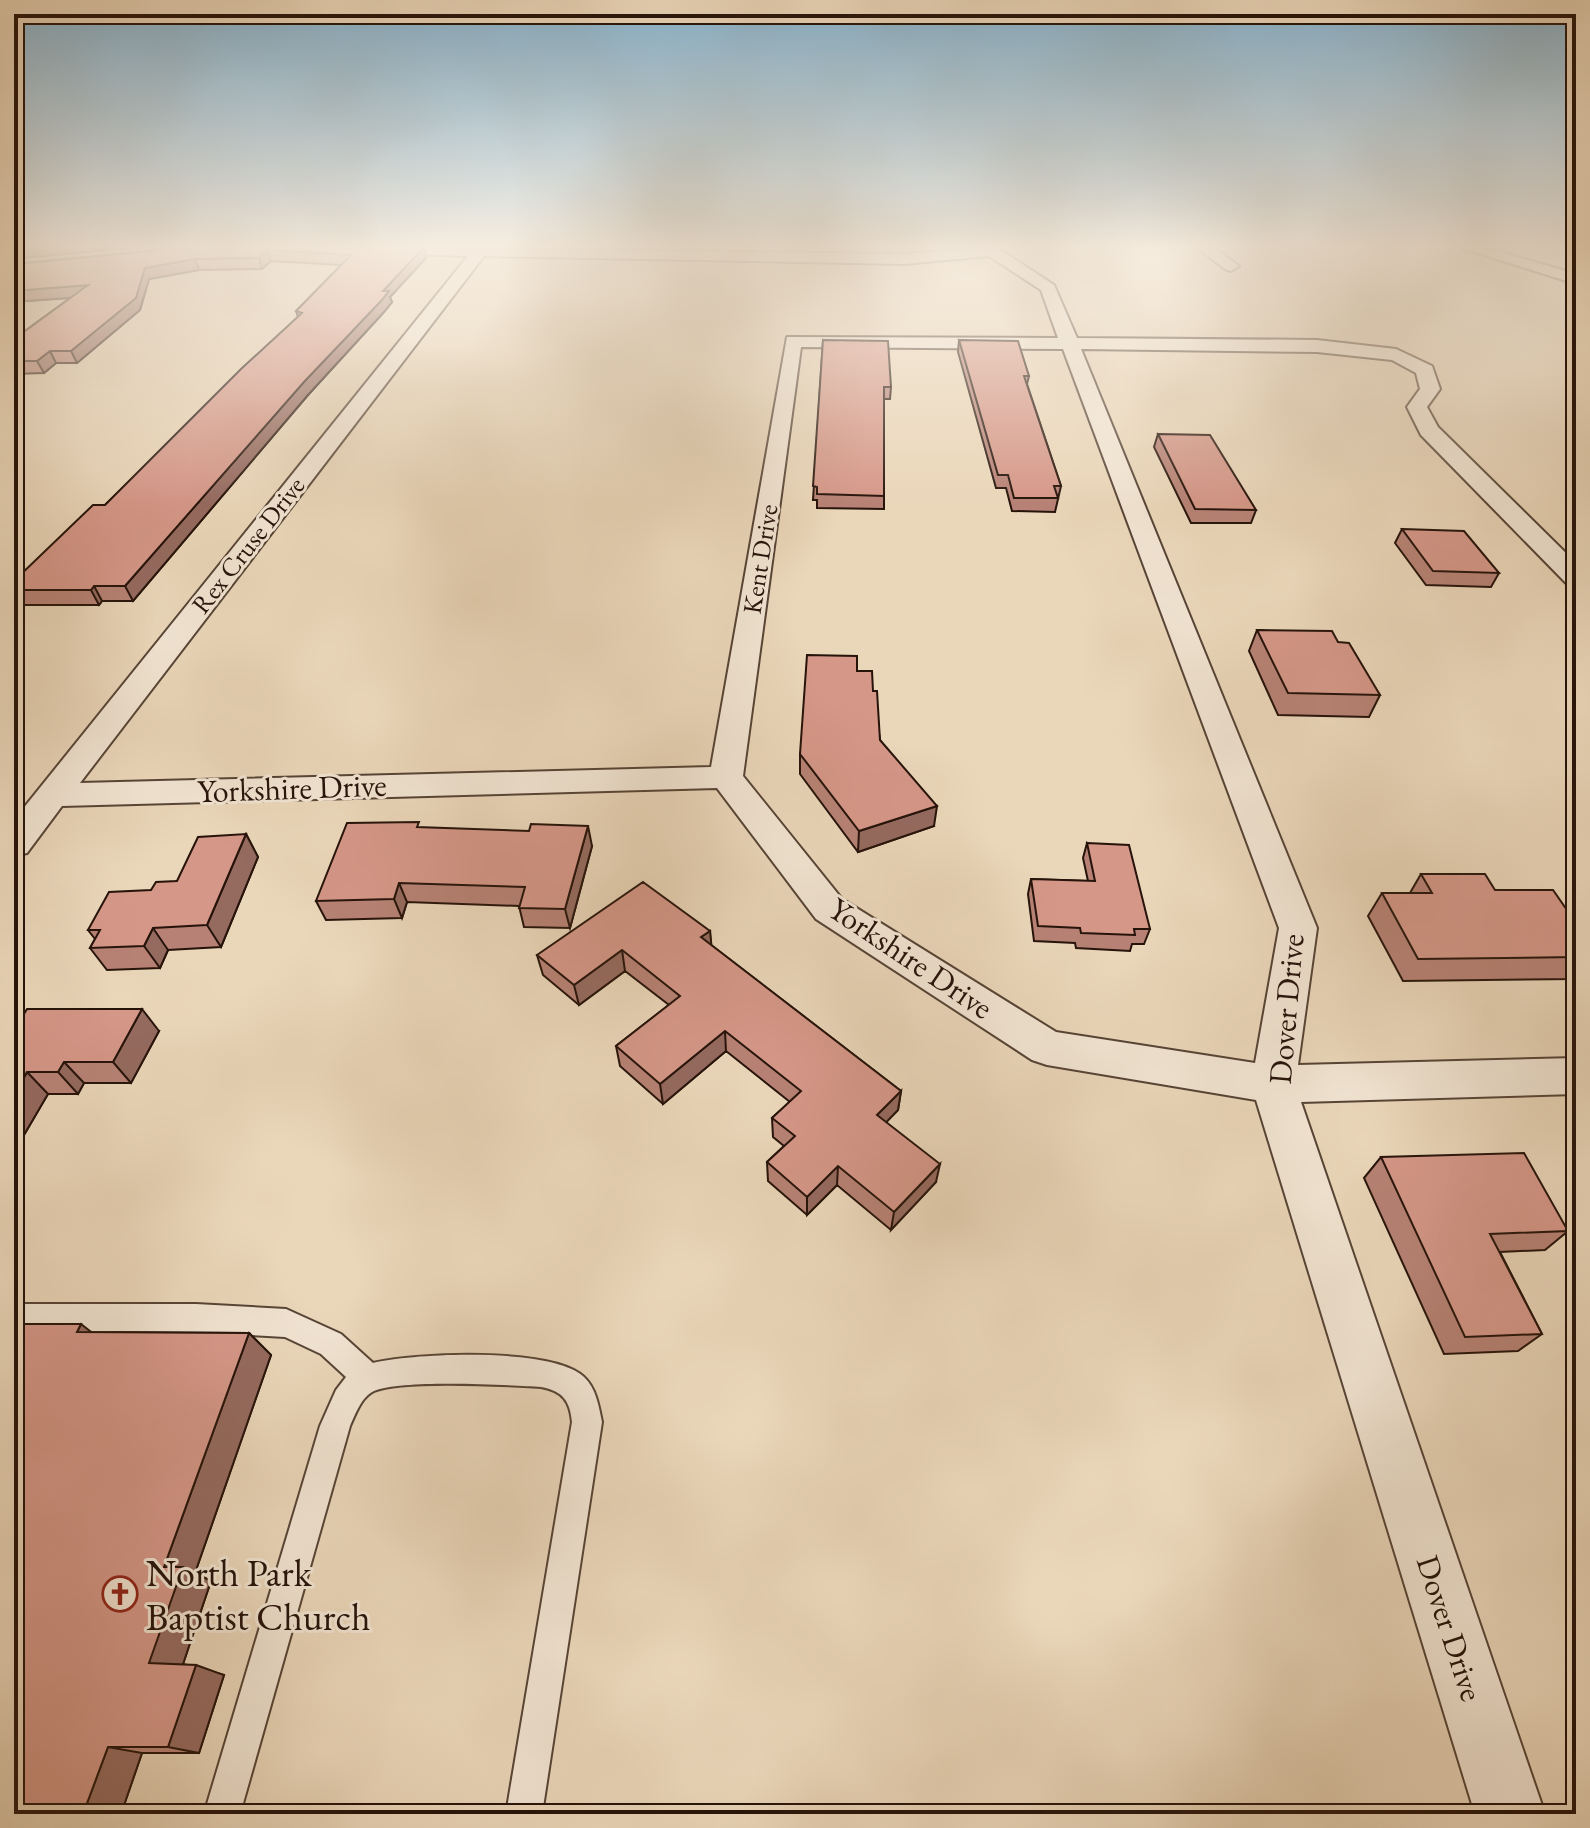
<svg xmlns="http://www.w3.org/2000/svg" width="1590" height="1828" viewBox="0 0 1590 1828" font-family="'EB Garamond',serif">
<rect width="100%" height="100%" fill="#ead6b9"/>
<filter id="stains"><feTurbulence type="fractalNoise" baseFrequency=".0025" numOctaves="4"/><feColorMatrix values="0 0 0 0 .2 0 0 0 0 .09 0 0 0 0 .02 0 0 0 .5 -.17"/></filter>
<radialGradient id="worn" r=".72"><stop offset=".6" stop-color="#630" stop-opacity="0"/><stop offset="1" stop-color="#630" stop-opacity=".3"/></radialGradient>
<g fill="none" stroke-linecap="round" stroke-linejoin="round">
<defs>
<path id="service" d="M14,1304H196L286,1309L341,1334L373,1363C415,1353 553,1347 584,1377C596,1388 599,1407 602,1422L542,1814H506L572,1422C570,1401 563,1391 541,1387C507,1385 403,1379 374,1391C361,1397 355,1415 350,1426L240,1814H204L320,1426L336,1390L346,1377L321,1354L285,1337L196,1332H14Z"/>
<path id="minor" d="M336,247L904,254L996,247L1054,285L1077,338L1317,340L1396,349L1432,366L1440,389L1427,407L1438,427L1576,563V586L1567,584L1421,435L1407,407L1420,389L1416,373L1392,360L1317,352L1081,349L1317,928L1298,1065L1576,1058V1094L1301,1102L1545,1814H1475L1256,1100L1047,1065L1032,1060L816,919L717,788L62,806L27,853L14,856V820L468,256L344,252ZM484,256L904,264L989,256L1041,290L1058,338L787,337L711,767L80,783ZM801,347L1063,349L1279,928L1255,1063L1056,1032L842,899L743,776Z
M1196,247H1213L1239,266L1231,271L1225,269Z
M1459,247H1483L1576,274V284Z"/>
</defs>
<use href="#service" stroke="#574436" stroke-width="4"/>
<use href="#minor" stroke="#574436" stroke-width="4"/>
<use href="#service" fill="#f1e4d2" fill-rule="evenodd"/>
<use href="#minor" fill="#f1e4d2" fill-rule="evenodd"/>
</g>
<path fill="#b78275" stroke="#26130a" stroke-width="2" d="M424,247L426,258L390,297L392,302L384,312L308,395L133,601H102L99,605H14V581L105,505L298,317L296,311L341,265L271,261L262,269L199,270L149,279L140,310L77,363H56L44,373L14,374V339L70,298L14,302V264L152,251Z
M823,340L891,387L890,399H884V509L817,508V500H813Z
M959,340L1029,376L1027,384L1061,486L1055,512L1012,511L1006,488H996L958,352Z
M1158,434L1256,510L1251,523H1191L1154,447Z
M1402,529L1499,573L1491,587L1426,585L1395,543Z
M1257,630L1338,642L1380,695L1369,717L1278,715L1249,651Z
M857,671L873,691L880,740L934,826L858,852L800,774V754Z
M421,828L592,846L570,928L524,927L519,906L407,902L402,918L326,920L316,901Z
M246,834L258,857L221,947L168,950L160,968L107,970L90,948L95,939L88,930L151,890L177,881Z
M1087,843L1150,929L1144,944H1132L1130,951L1076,948L1075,943L1034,941L1028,894L1031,879L1088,881L1083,858Z
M1421,874L1495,890L1576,923V979L1403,981L1368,916L1382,893H1410Z
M710,931L711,945L901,1091L898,1110L886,1122L936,1182L891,1230L837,1185L807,1215L768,1181L767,1162L784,1146L773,1137L772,1118L790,1102L726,1051L663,1104L620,1066L616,1046L669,1005L625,971L579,1005L543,975L537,955Z
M14,1030L159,1031L131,1083H84L78,1094H48L14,1152Z
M1381,1157L1568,1231L1545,1250L1500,1252L1542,1334L1518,1351L1444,1354L1364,1178Z
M14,1324L91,1332L249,1333L271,1355L195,1573L211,1581L183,1664L224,1675L199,1753H142L121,1814H14L16,1539H14Z"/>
<path fill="#956a5f" stroke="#26130a" stroke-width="2" d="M26,247H136L14,259V248Z
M424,247L426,258L390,297L392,302L384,312L308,395L133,601L125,586L383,291Z
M267,250L271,261L262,269L259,258Z
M195,259L199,270L149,279L140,310L77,363L71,351L145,268Z
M88,285L93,296L14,302V291Z
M50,351L56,363L44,373L37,361Z
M94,586L102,601L99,605L91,590Z
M937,806L934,826L858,852L859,831Z
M588,826L592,846L570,928L565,909Z
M246,834L258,857L221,947L207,925Z
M399,883L407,902L402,918L394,899Z
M153,928L168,950L160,968L144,946Z
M710,931L712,951L701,937Z
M622,950L625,971L579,1005L574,985Z
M142,1009L159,1031L131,1083L113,1062Z
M725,1031L726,1051L663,1104L660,1084Z
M64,1062L84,1083L78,1094L58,1072Z
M27,1072L48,1094L14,1152V1095Z
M901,1091L898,1110L875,1134L877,1115Z
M940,1164L936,1182L891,1230L894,1212Z
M838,1166L837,1185L807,1215V1197Z
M81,1324L109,1346L77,1332Z
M249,1333L271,1355L195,1573L211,1581L180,1673L149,1663L164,1567Z
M196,1665L224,1675L199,1753L168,1747Z
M108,1747L142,1753L121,1814H83Z"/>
<path fill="#d59788" stroke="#26130a" stroke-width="2" d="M162,247H424L383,291H389L381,301L304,382L125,586H94L91,590H14V581L93,505H105L241,369L302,313L296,311L351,255L267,250L259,258L195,259L145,268L136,298L71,351H50L37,361H14V339L88,285L14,291V264L152,251Z
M823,340L888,341L891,387H884V496L817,494V487L813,486Z
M959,340L1018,341L1029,376H1024L1061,486H1054L1058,498H1014L1008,475H998Z
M1158,434L1210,435L1256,510L1195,509Z
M1402,529L1464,531L1499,573L1433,571Z
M1257,630L1332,631L1338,642L1349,643L1380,695L1288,693Z
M807,655L857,656V671H872L873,691H877L880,740L937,806L859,831L800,754Z
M419,822L417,827L529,831L531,824L588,826L565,909L519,908L525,887L399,883L394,899L316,901L347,823Z
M246,834L207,925L153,928L144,946L90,948L100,930H88L109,892L151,890L156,882L177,881L198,837Z
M1087,843L1129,845L1150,929H1134L1135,935L1081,933L1080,928L1038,926L1031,879L1095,881Z
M1421,874H1485L1495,890H1553L1576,923V957L1418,959L1382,893H1432Z
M643,882L710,931L701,937L901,1091L877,1115L940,1164L894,1212L838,1166L807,1197L767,1162L795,1136L772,1118L801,1091L725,1031L660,1084L616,1046L680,996L622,950L574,985L537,955Z
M27,1009H142L113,1062H64L58,1072H27L14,1095V1030Z
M1524,1153L1568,1231L1490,1234L1542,1334L1465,1337L1381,1157Z
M14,1324H81L77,1332L249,1333L164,1567H183L149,1663L196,1665L168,1747H108L83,1814H14V1543L22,1524H14Z"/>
<linearGradient id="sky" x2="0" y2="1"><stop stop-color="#88b6d3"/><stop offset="0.49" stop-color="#f6ede0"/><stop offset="1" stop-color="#f6ede0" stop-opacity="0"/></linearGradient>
<rect width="1590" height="503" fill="url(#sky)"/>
<defs>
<symbol id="church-ring" viewBox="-11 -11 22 22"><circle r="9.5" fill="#f1e4d2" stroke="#8f2418" stroke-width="1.5"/><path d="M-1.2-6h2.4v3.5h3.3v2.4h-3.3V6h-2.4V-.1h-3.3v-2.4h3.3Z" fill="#8f2418"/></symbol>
</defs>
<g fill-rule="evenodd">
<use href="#church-ring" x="100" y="1574" width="40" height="40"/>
</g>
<g text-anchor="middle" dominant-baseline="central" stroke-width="6" stroke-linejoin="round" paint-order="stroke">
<g font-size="26" fill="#26130a" stroke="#f1e4d2">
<text transform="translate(248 545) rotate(-52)">Rex Cruse Drive</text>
<text transform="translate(760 559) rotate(-81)">Kent Drive</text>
</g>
<g font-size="32" fill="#26130a" stroke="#f1e4d2">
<text transform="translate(292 788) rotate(-2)">Yorkshire Drive</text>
<text transform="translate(911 958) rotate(34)">Yorkshire Drive</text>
<text transform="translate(1286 1009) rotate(-85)">Dover Drive</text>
<text transform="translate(1450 1628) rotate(72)">Dover Drive</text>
</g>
<g font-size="38" fill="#26130a" stroke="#f1e4d2" text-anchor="start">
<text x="146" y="1572">North Park<tspan x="146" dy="44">Baptist Church</tspan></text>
</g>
</g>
<rect width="1590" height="1828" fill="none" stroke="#ead6b9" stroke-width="48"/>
<rect x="16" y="16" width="1558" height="1796" fill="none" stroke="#26130a" stroke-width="4"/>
<rect x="24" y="24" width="1542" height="1780" fill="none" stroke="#26130a" stroke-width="2"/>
<rect width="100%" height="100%" filter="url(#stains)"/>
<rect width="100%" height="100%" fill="url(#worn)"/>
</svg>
